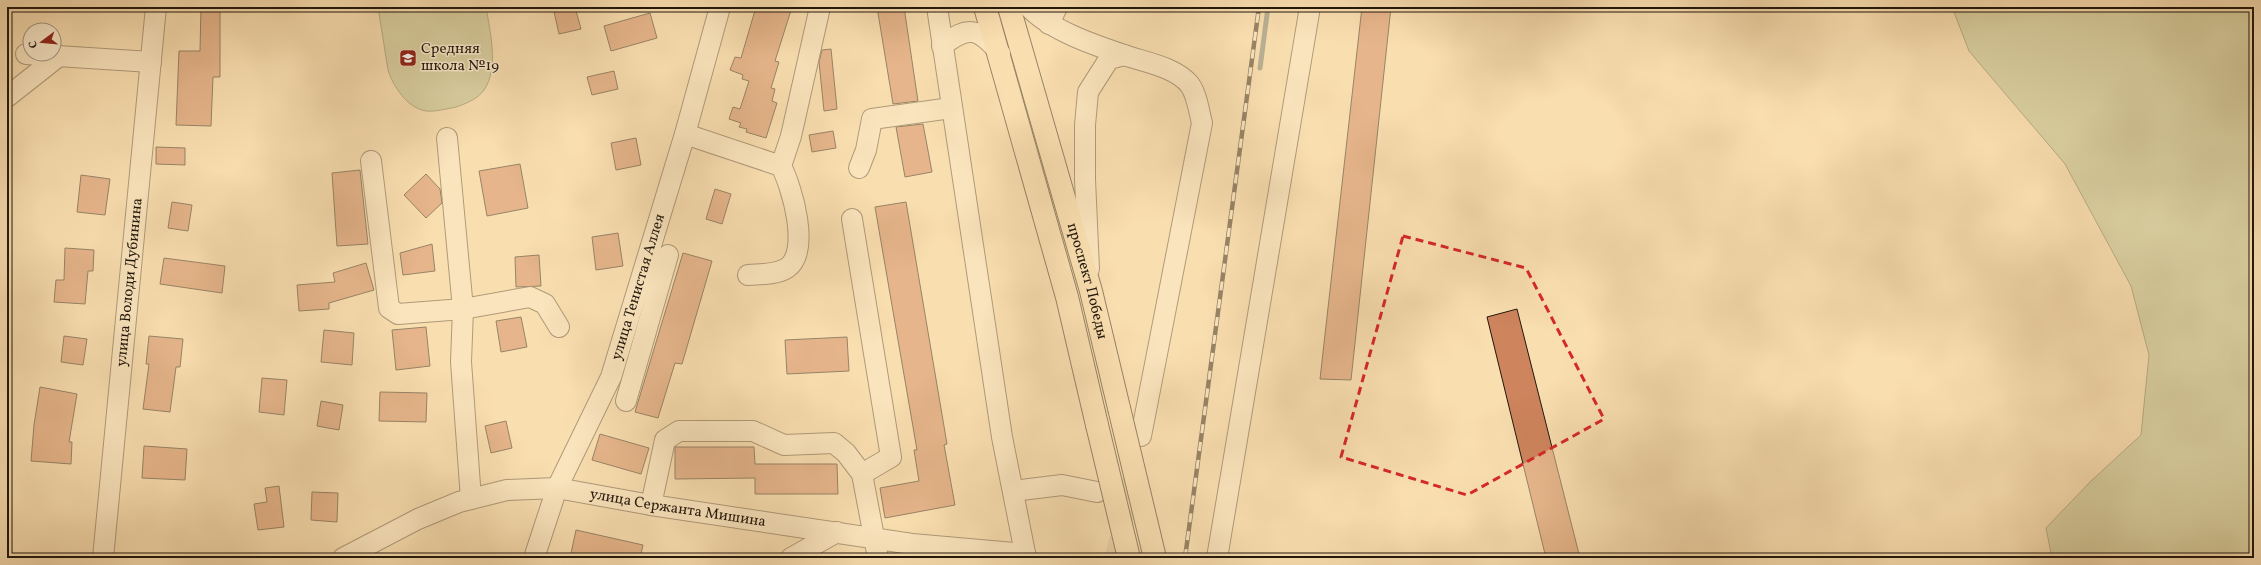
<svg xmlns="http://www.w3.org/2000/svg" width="2261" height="565" viewBox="0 0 2261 565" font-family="Vollkorn,serif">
<rect width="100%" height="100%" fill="#f9deb0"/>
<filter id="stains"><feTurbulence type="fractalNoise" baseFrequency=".005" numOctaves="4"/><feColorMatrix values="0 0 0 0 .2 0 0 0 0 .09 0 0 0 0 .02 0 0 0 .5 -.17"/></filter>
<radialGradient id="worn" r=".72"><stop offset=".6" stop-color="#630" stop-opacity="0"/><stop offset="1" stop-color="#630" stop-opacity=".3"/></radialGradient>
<path fill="#b7c290" stroke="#6c6c4e" d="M378,7H486C490,31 499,69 484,90C478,99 465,104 456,107C446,109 435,112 426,111C407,108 393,86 388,70Z
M1952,7H2254V558H2052L2046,528L2091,481L2141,435L2149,355L2131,286L2065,164L1969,51Z"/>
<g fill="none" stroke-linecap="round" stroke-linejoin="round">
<path stroke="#6c7970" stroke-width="5" d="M1260,68L1268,7"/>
</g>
<path fill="#ce845d" stroke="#20170c" d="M201,7H220V77H213L211,126L176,125L179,51H200Z
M553,7H575L581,29L559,34Z
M756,7H792L775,61L779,62L771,88L775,89L772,101L777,103L766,138L746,132L747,129L739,127L741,123L729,119L733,107L740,109L749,81L742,79L743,75L730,70L735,57L741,58Z
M877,7H904L918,101L893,104Z
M1362,7H1391L1351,380L1320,379Z
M650,13L657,38L611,51L604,26Z
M831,49L837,109L824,111L819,62L822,50Z
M614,71L618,89L592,95L587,77Z
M923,124L932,172L905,177L896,127Z
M833,131L836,148L812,152L809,135Z
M636,138L641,165L616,170L611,143Z
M156,147L185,148V165L156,164Z
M520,164L528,208L487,216L479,171Z
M360,170L368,244L337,246L332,173Z
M426,174L440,189L442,203L426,218L404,195Z
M81,175L110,179L105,215L77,212Z
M715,189L731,194L722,224L706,219Z
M172,202L192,205L188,231L168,228Z
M906,202L947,444L944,445L955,505L885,518L880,488L919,481L914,450H917L875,207Z
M618,233L623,266L596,270L592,237Z
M432,244L435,271L403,275L400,253Z
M65,248L94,250L93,271H88L85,304L54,302L56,280H64Z
M683,253L712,261L682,364L675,363L658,418L635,412Z
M539,255L541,286L516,287L515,257Z
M164,258L225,266L222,293L160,284Z
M366,263L374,290L329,303V309L299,311L297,285L335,282L333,273Z
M1517,309L1580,558H1546L1487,317Z
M521,317L527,347L501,352L496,321Z
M426,327L430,366L396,370L392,330Z
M324,330L354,333L352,365L321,362Z
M64,336L87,339L83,365L61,362Z
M149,336L183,339L180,367H176L170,412L143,409L149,364H146Z
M847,337L849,371L787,374L785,340Z
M262,378L287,380L284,415L259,412Z
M40,387L77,394L69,442H72L71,464L31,461L34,425Z
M380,392L427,393L426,422L379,421Z
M321,401L343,405L339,430L317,426Z
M506,421L512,448L491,453L485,426Z
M600,434L649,448L641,474L592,460Z
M144,446L187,449L185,480L142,478Z
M675,447H754L755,464H837L838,494H755V478L675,479Z
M279,486L284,527L258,530L254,504L267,502L265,488Z
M312,492L338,493L337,522L311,520Z
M576,530L643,545L640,558H570Z"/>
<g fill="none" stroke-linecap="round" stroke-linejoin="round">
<path stroke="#d8c097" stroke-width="20" stroke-dasharray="20 10" stroke-linecap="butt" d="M1115,558L1134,468"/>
<defs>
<g id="minor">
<path d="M937,7L1002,437L1026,558"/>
<path d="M1029,7C1050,30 1094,45 1124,55C1144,62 1176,67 1190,85C1197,95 1199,111 1202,123L1141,436"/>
<path d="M1049,24L1057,7"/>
<path d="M942,46C969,24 979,29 1000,53"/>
<path d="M26,54L151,62"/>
<path d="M7,97L59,56"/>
<path d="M685,134L781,166L791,136L820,7"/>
<path d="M447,138L463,309L461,362L471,499"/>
<path d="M371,161L389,308L398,314L463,309L530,297L545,304L559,327"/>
<path d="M859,168L866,150L872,119L951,108"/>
<path d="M852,219L891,457L862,474"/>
<path d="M1089,269L1085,179V125L1088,92L1109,59L1124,55"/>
<path d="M748,275C760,274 776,275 787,268C811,252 792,187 781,166"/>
<path d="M626,401L668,255"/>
<path d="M1013,491L1062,485L1097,492"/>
<path d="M651,505L665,440L679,431H753L784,445L834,443L846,453L862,474L878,558"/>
<path id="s1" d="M103,558L156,7"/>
<path id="s2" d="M343,558L418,519L459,502L507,490L557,488L651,505L912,544L1025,554"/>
<path id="s3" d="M534,558L557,488L611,377L685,134L720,7"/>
<path d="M791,558L837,532"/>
<path d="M1217,558L1310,7"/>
</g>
<g id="major">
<path d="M985,7L1067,297L1097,425"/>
<path id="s4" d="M1009,7L1091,291L1119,408"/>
</g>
</defs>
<use href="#minor" stroke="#564935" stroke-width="22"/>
<use href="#major" stroke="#20170c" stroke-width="24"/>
<use href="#minor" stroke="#fbeacc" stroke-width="20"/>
<use href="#major" stroke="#f9deb0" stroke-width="22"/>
<defs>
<path id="rail" d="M1185,558L1259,7"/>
</defs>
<use href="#rail" stroke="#20170c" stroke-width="4.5"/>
<use href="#rail" stroke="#fbeacc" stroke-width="3" stroke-dasharray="9" stroke-linecap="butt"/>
<defs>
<path id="major-bridge" d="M1119,408L1155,558
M1097,425L1129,558"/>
</defs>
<use href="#major-bridge" stroke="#20170c" stroke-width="24" stroke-linecap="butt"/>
<use href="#major-bridge" stroke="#f9deb0" stroke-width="22"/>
</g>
<path d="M0 0H2261V565H0ZM1403,236L1526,268L1604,419L1467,495L1341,457Z" fill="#f9deb0" fill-opacity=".55" fill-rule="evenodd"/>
<path fill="none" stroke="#d62828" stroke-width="3" stroke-dasharray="8 5" stroke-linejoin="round" d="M1403,236L1526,268L1604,419L1467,495L1341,457Z"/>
<defs>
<symbol id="school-square" viewBox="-11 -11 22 22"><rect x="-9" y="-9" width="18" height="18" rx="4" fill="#8f2418" stroke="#fbeacc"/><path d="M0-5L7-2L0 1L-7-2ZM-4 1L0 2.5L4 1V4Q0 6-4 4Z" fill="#fff"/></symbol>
</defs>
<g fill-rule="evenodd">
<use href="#school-square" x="398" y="48" width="20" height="20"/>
</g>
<g text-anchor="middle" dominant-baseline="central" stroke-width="3" stroke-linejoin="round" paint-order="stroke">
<g font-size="15" fill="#20170c" stroke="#fbeacc" text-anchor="start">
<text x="421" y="49">Средняя<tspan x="421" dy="17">школа №19</tspan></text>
</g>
<g font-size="15" fill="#20170c" stroke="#fbeacc">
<text stroke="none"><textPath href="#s4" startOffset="285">проспект Победы</textPath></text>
<text stroke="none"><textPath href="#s1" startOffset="277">улица Володи Дубинина</textPath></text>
<text stroke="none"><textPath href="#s3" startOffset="291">улица Тенистая Аллея</textPath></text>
<text stroke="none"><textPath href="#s2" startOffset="351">улица Сержанта Мишина</textPath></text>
</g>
</g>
<rect width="2261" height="565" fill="none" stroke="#f9deb0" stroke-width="24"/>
<rect x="8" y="8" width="2245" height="549" fill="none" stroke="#20170c" stroke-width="2"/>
<rect x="12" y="12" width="2237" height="541" fill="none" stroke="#20170c"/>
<g transform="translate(42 42) rotate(254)"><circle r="19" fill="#fbeacc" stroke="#a3967f"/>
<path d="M0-3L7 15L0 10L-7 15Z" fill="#8f2418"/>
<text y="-6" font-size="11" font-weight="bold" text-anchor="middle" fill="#20170c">С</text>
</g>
<rect width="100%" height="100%" filter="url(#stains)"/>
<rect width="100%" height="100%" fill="url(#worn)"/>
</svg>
